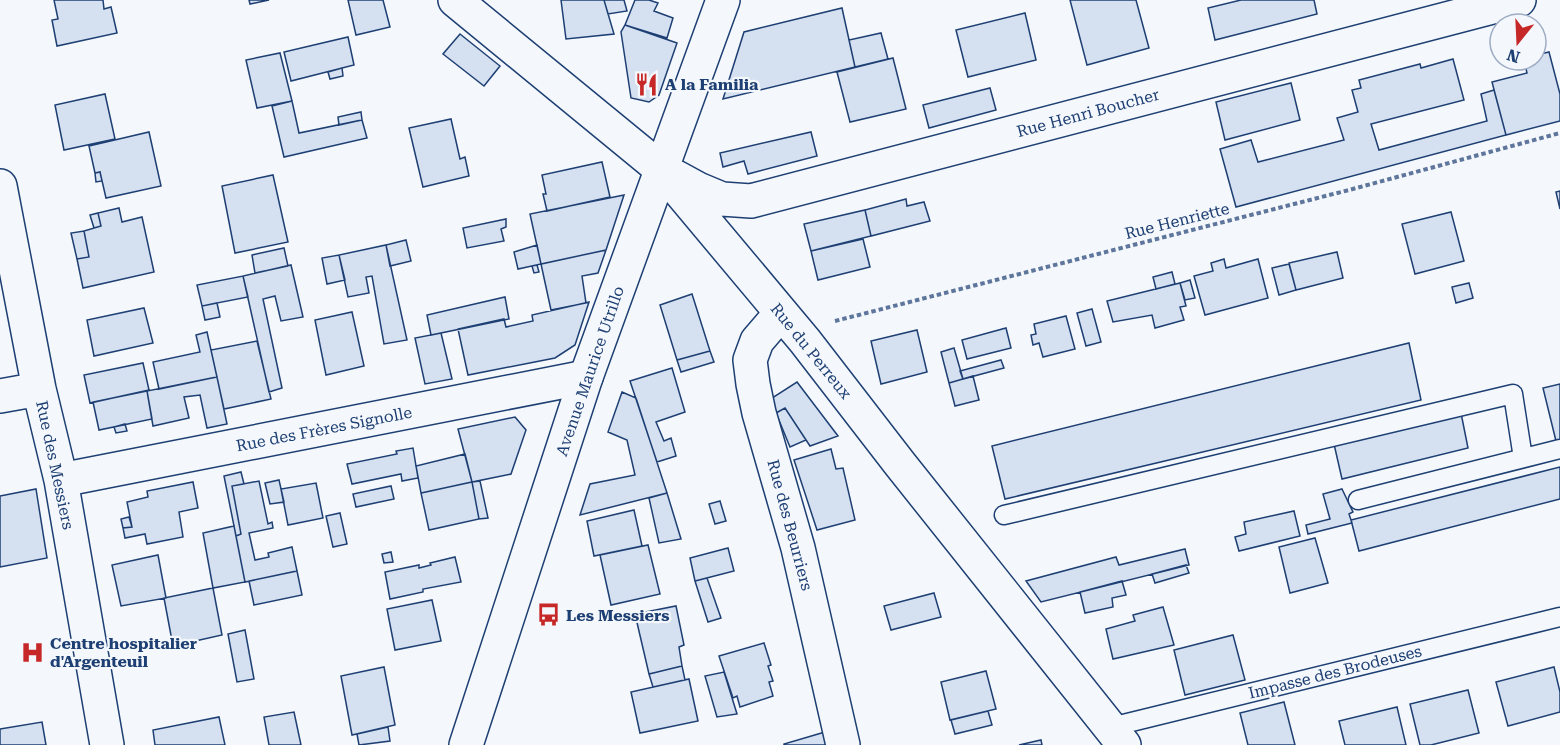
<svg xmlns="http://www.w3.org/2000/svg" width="1560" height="745" viewBox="0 0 1560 745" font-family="'Roboto Serif',serif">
<rect width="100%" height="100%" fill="#f4f7fb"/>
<path fill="#d5e0f0" stroke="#1d3f73" stroke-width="1.5" d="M54,0H103L104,9L111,7L117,33L57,46L52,20L58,19Z
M249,0H269L250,4Z
M348,0H383L390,27L356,35Z
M561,0H604L614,34L566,39Z
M604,0H624L627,11L608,14Z
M635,0H649L658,3L654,11L673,18L667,38L625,25Z
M1070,0H1136L1149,48L1087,65Z
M1241,0H1314L1317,14L1215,40L1208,8Z
M842,8L855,67L723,99L744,32Z
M1025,13L1036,60L968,77L956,30Z
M625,25L677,43L659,95L649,102L631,98L621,32Z
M881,33L888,59L855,67L849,40Z
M460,34L500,66L484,86L443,54Z
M348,37L354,65L291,81L284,52Z
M1549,52L1560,94V121L1506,135L1492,82L1527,73L1524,60H1536V55Z
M280,53L292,101L257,108L246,60Z
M893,58L906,109L850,122L837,72Z
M1453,59L1464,100L1371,124L1379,150L1487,121L1481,94L1494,90L1506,135L1236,207L1220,149L1251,140L1258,162L1344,140L1337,118L1358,112L1352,90L1361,88L1359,80L1420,64L1421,68Z
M342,68L343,76L330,79L328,72Z
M1291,83L1300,120L1225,140L1216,102Z
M990,88L996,110L929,128L923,105Z
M105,94L115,139L64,150L55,105Z
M292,101L299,133L362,120L367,138L284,157L272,106Z
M361,112L362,120L339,125L338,117Z
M451,119L460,159L465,157L469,176L423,187L409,128Z
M149,132L161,186L106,198L100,172L95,173L89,146Z
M811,132L817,156L748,174L744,161L723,167L720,153Z
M602,162L610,197L547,211L543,194H546L542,175Z
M100,172L102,181L96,182L95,173Z
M273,175L288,242L235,253L222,186Z
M1560,191V209L1556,192Z
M624,195L606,250L541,264L530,214Z
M906,199L907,206L924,202L930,221L871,236L865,210Z
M119,208L122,222L142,217L154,272L83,288L77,259L89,257L84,231L101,226L98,213Z
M865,210L871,236L811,251L804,224Z
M1451,212L1464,261L1415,274L1402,224Z
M98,213L101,226L94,228L90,215Z
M506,219V227L501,229L504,241L467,248L463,228Z
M84,231L89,257L77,259L71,233Z
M863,239L870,267L818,280L811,251Z
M406,240L411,261L390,266L386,245Z
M386,245L407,340L384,344L372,276L366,277L369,293L348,297L339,255Z
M537,245L541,264L518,269L514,252Z
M284,248L288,266L255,273L252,255Z
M606,250L598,273L582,276L586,303L551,310L541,264Z
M1337,252L1343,278L1296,290L1289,263Z
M339,255L345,280L327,284L322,258Z
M1224,259L1226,268L1258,259L1268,298L1205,315L1194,276L1213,271L1211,263Z
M1289,264L1296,290L1279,295L1272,268Z
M291,265L303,317L281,321L275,296L263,299L282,388L269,392L243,276Z
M537,265L539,272L534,273L532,266Z
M1172,272L1175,284L1156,289L1153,277Z
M243,276L248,297L202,306L197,285Z
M1190,280L1195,298L1185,300L1180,283Z
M1180,283L1186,306L1180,307L1184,320L1155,328L1152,315L1113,322L1107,301Z
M1469,283L1473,298L1456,303L1452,287Z
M692,294L710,351L677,360L660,305Z
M505,297L509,319L431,335L427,315Z
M589,302L575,345L555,358L468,375L458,329L504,319L506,327L533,321L532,315Z
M217,303L220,317L205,320L202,306Z
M144,308L153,343L94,356L87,320Z
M1092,309L1101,342L1086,346L1077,313Z
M352,312L364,366L326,375L315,320Z
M1066,316L1075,349L1043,357L1039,343L1033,345L1031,335L1036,334L1034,324Z
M1006,328L1011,348L967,359L962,340Z
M917,330L927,372L881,384L871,341Z
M207,332L217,377L159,389L153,362L200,352L196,335Z
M441,333L452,379L425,384L415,338Z
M257,341L271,399L224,409L211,350Z
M1409,343L1421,400L1005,499L992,446Z
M954,348L963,379L949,383L941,352Z
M710,351L714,362L681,372L677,360Z
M1001,360L1004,368L963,379L960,371Z
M143,363L149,390L90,403L84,375Z
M672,368L685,412L656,422L664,441L671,438L676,456L657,462L630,381Z
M973,376L979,400L955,406L949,383Z
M217,377L227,424L207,428L200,395L184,397L189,418L153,426L147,391Z
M797,382L838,436L810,446L785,408L776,413L772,398Z
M1560,384V440L1556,441L1543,388Z
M147,391L152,419L99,430L93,402Z
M622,392L636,398L667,493L580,515L590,484L635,475L627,440L608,432Z
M785,408L806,440L790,447L776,413Z
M1461,413L1468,448L1342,479L1334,444Z
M515,417L526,430L511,474L472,482L458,429Z
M125,424L127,431L116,433L114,427Z
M413,448L418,478L402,481L401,474L352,484L347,464L397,454L396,451Z
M831,449L836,469L843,468L855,520L817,530L794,460Z
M465,454L472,482L421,493L416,466Z
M1560,467V499L1359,551L1351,520Z
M241,472L244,484L232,486L241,534L236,536L224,476Z
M279,480L284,502L270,504L265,483Z
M259,481L268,524L272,522L273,528L249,533L255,560L269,557L268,553L292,547L297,571L245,582L236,536L241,534L232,486Z
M480,481L488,518L479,519L472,482Z
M193,482L198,508L179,512L183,537L147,544L145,534L125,538L123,528L132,527L127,502L148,497L147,491Z
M472,482L479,519L429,530L421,493Z
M316,483L323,518L288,525L281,489Z
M391,486L394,499L356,507L353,494Z
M36,489L47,558L0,567V496Z
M1342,489L1353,512L1349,514L1352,523L1308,534L1306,525L1330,519L1323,494Z
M667,493L681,539L659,543L649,498Z
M720,501L726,521L715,524L709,504Z
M634,510L642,546L594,556L587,521Z
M1294,511L1300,536L1239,551L1235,537L1246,534L1244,522Z
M340,513L347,544L333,547L326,516Z
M129,517L132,527L123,528L121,519Z
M234,526L245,582L213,588L203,533Z
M1315,538L1328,583L1290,593L1279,547Z
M648,545L660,594L611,605L600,555Z
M728,548L734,571L695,581L690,558Z
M1185,549L1189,565L1041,602L1026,581L1116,557L1119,565Z
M391,552L393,562L384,563L382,554Z
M158,555L166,598L121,606L112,565Z
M455,557L461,582L423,589V592L390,599L385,572L419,565V568L431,565L430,563Z
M1186,565L1189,573L1155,583L1152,574Z
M297,571L302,595L254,605L249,581Z
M707,578L721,618L708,622L695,581Z
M1122,581L1126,595L1112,598L1113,607L1085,613L1080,592Z
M213,588L222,635L173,646L164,598Z
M934,593L941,617L891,630L884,606Z
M432,600L441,641L395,650L387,609Z
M676,606L684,645L679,647L682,666L649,674L635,614Z
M1163,607L1174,645L1113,659L1106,629L1135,621L1133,615Z
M245,630L254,679L237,682L228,634Z
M1233,635L1245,680L1185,695L1174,650Z
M764,643L771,665L768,666L773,681L769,682L773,696L740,707L737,696L733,698L719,656Z
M682,666L685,680L653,687L649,674Z
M384,667L395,725L352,735L341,676Z
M1554,667L1560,692V712L1508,726L1496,682Z
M986,671L996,709L950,720L941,682Z
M724,672L737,714L717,717L705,676Z
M689,679L698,721L640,733L631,692Z
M1468,690L1479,733L1431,745H1420L1410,704Z
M1284,702L1295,745H1248L1240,713Z
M1397,707L1406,745H1345L1339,721Z
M988,711L992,725L955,734L951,720Z
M294,712L301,745H269L264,717Z
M219,717L225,745H155L153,730Z
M42,722L46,745H0V729Z
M388,727L390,741L359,745L357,734Z
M825,732L829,745H784V744Z
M1041,740L1042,745H1019Z"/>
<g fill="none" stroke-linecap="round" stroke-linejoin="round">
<defs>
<path id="service" d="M1358,500L1560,449
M1004,515L1513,394L1523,458
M1111,727L1560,617"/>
<path id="minor" d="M455,0L661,169L805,341L900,464L1124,745
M676,177L698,189L722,199L751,201L1519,0
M0,186L39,389L61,480L107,745
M781,313L757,341L750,360L753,384L759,413L798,548L843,745
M0,396L39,389
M61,480L586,377"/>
<path id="tertiary" d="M466,745L586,377L723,0"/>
</defs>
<use href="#service" stroke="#1d3f73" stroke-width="21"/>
<use href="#minor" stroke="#1d3f73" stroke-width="36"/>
<use href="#tertiary" stroke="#1d3f73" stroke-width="36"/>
<path stroke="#5e769c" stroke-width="4" stroke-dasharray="4.5 3" stroke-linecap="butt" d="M835,321L1349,190L1560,133"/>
<use href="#service" stroke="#f4f7fb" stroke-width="18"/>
<use href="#minor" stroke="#f4f7fb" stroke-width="33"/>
<use href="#tertiary" stroke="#f4f7fb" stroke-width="33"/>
</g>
<defs>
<symbol id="restaurant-bare" viewBox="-9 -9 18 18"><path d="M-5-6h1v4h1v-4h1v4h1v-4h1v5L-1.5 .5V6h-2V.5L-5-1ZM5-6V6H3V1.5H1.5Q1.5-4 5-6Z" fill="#c62828" stroke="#f4f7fb" stroke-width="2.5" paint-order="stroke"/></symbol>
<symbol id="bus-bare" viewBox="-9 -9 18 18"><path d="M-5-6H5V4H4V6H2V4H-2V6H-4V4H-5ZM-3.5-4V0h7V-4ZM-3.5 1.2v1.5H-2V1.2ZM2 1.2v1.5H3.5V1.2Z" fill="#c62828" stroke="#f4f7fb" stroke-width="2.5" paint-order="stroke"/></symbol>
<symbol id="hospital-bare" viewBox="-9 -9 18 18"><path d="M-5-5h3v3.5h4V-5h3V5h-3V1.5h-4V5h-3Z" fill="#c62828" stroke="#f4f7fb" stroke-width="2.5" paint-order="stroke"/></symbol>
</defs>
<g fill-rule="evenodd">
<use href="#restaurant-bare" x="630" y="68" width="33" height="33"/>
<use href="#bus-bare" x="532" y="598" width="33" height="33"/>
<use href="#hospital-bare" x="16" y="636" width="33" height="33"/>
</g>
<g text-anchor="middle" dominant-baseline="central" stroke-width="4.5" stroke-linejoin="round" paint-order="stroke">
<g font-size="16" font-weight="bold" fill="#1d3f73" stroke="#f4f7fb" text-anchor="start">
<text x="665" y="84">A la Familia</text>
<text x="566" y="615">Les Messiers</text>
<text x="50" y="643">Centre hospitalier<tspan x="50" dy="18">d'Argenteuil</tspan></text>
</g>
<g font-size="16" fill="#1d3f73" stroke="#f4f7fb">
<text transform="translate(1088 113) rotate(-15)">Rue Henri Boucher</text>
<text transform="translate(1177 221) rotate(-14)">Rue Henriette</text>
<text transform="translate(811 351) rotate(51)">Rue du Perreux</text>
<text transform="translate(590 371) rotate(-71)">Avenue Maurice Utrillo</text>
<text transform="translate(324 429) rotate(-11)">Rue des Frères Signolle</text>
<text transform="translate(55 465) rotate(78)">Rue des Messiers</text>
<text transform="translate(790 525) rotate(75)">Rue des Beurriers</text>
<text transform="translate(1335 672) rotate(-14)">Impasse des Brodeuses</text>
</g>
</g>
<g transform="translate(1518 42) rotate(198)"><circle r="28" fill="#f4f7fb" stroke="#9eadc5" stroke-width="1.5"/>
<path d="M0-4.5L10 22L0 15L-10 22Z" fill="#c62828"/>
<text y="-9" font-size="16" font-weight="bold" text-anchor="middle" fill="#1d3f73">N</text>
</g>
</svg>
